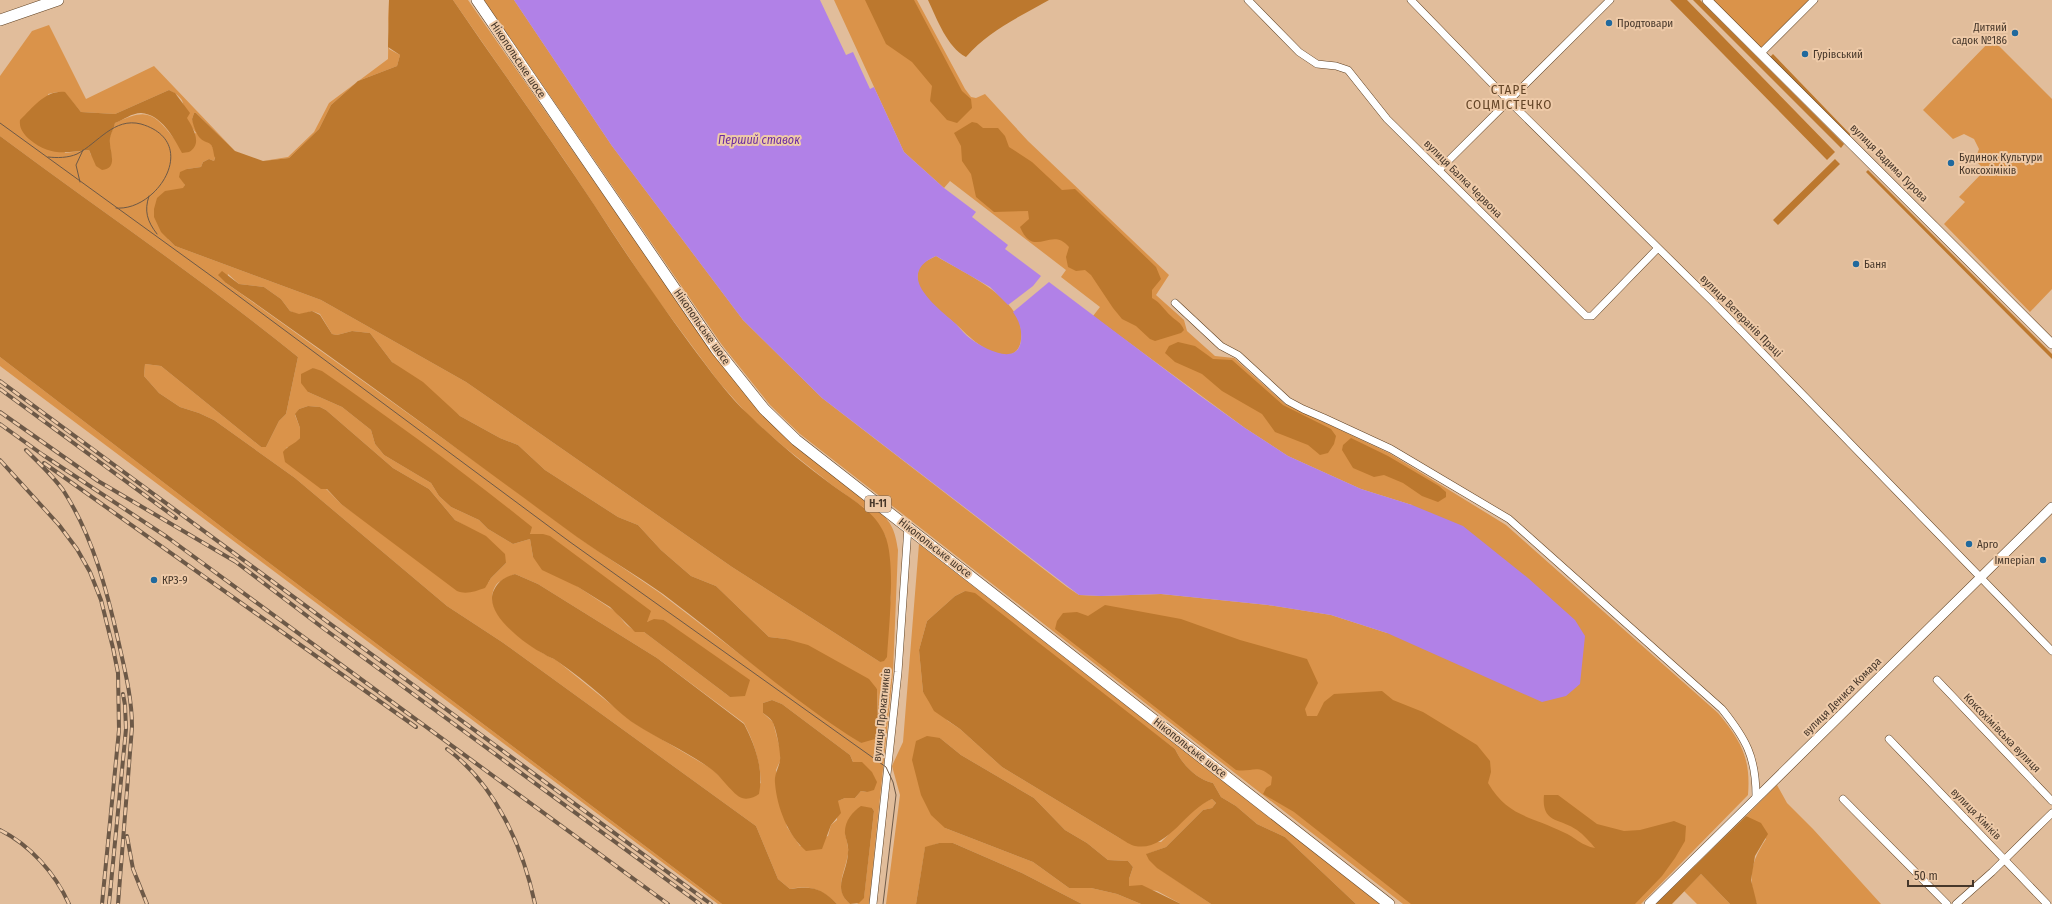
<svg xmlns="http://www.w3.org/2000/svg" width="2052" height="904" viewBox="0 0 2052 904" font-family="'Fira Sans Condensed',sans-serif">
<rect width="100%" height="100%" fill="#e1bd9b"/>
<path fill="#da934a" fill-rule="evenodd" d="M389,0L388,18L389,49L400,55L397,66L358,81L331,105L319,129L289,158L263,161L235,151L196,113H194L192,119C197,132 196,137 210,142C213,148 217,154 214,161L209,159L203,162L201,167L187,169L182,179L185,185L168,239L175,246L321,300L466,382L732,567L880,662L891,597L889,554L885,535L863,507L832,485L783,446L748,415L718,381L652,292L565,161L453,0H468L712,351L761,413L877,509C892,523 895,530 898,550L893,672L869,904H857L864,897L874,811L872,808L845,832C846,839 849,847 848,854C845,873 833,889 850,904H837C821,889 812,885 790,889L778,879L756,826L502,642L447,606L295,478L214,420L199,413L180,407L159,393L144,376L145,364L161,366L261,447H266L279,421L286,414L298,357C202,279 99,210 0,136V76L32,31L49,25L86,99L154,66L235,151L263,161L288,157L314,132L329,103L388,59ZM169,90C188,100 181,104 187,119C189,124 193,129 196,133L176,141C154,113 148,107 115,123L109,139L112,160L91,155L89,150L65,153L48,94L57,92L65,93L81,112L115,114ZM228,274L239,284L264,287L281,299L290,311L299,315L312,311L320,314L332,334L337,335L352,331L370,333L392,362L460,416L500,438L518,445L545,470L618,517L638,525L661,550L691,576L716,586L769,637L786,639L877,689L878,714L861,743L776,682L660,593L579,538L498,478L226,283ZM313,368L646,622L664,620L673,627L730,697L644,632C630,632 624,622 616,612L533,557L530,539L513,544L488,529L479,520L451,507L439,496L431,483L384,455L375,444L371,430L342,407L308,392ZM308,406L320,407L326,410L393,468L429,489L455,520L469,528L506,563L491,578L488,583L358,516L341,504L286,448L294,445L300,438V428L295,415L299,409ZM515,574L538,584L657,658L744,723C754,742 760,761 761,783L737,794L712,769L634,723L556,660C534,650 477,613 496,585C500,580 509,577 515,574ZM772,700L782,704L850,755L867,792L861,791L855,798H845L838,801L837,820L831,825L828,836L800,846L787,827L776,770L780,761V749L773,722L763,713V703Z
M484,0H514L612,146L743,320L822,398L1067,587L1079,595L1101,596L1161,594L1268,605L1331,615L1387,633L1412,505L1361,489L1288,456L1245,428L1093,316L1100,307L1061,277L1066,270L950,181L944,188L904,152L834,0H917L965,89L971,97L976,98L985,94L1028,141L1169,275L1156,295L1184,320L1187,331L1215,356L1234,358L1285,404L1389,453L1506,525L1718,713C1741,741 1751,758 1748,795L1641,904H1403L800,434L770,405L722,345Z
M1707,0H1814L1761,53Z
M1992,39L2052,99V289L2030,312L1944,224L1965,202L1959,197L1985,170L1975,160L1979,149L1974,139L1964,134L1953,139L1923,110Z
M936,256C963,273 1027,299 1021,339C1021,343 1019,349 1015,352C998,365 969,337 958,326C944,313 913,295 918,272C920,263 928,260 936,256Z
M0,357L236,538L722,904H718L0,366Z
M919,544L1380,904H1356L1285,837L1257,824L1236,806L1221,797L1213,783C1196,779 1182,764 1175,749L965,591L955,596L927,621L919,650L923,692L948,721L960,729L1002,767L1121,839L1161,842L1200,804L1212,799L1216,803L1212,808L1203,810L1166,847L1147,854L1158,868L1211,904H1181L1157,891L1129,886V879L1133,867L1128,861L1108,860L1087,843L1065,830L1034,798L961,755L940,738L945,828L1033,862L1069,888H1091L1117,894L1141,904H1082L1022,873L953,843H939L925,848L916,904H886L900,795L892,766L903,742Z
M1777,785L1787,803L1813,829L1881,904H1757C1747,878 1751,862 1766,839L1746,816Z
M1701,874L1730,904H1697L1684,891Z"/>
<path fill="#bc782e" d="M389,0H453C500,69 549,136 595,206C625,253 657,299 690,344C709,369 727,395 750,416C776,441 803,464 832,485C851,499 875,511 885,535C896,563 889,625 887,657L884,661L880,662L732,567L466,382L321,300L175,246L161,232L154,217V209L157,198L165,191L183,188L185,185L179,177L180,172L187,169L201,167L203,162L209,159L214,161C216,155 215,160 214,155C212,138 207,146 199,137C196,133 193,125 192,119L194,113H196L235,151L263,161L289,158L319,129L331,105L358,81L397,66L400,55L388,47Z
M865,0H914L962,91L971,99L972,108L957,123L947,120L930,101L932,86L912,62L886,44Z
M928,0H1049C1019,17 988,31 966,57C947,47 937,19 928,0Z
M1670,0H1687L1835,152L1827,160Z
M1693,0H1700L1844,144L1841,148Z
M1773,54L1851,135L1848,138L1770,57Z
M169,90L175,93L190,113L187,118C193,128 203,144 189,152L182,153C174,138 161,114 141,113C132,113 123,120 115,123C114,128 111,133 110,138C108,149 120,168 102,170L96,166L89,150C64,153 49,156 29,139C23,133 19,128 20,120C33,108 45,90 65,92L81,112L115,114Z
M972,122L977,123L983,128H998L1005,136L1009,147L1032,162L1062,190L1075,189L1156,267L1161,279L1152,290V298C1161,303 1164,310 1171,316C1176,321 1181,322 1184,330L1181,333L1155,341L1150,339L1136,326L1122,319L1113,308L1091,275L1085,270L1076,271L1068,267L1066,257L1069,247C1051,225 1034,260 1020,227L1029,219L1028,211L994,212L976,197L971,174L962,161L961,146L954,133Z
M0,136C99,210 202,279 298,357L286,414L279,421L266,447H261L161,366L145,364L144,376L159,393L180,407L199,413L214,420L295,478L447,606L502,642L756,826L778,879L790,889C813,886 821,888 837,904H722L236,538L0,357Z
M1835,159L1840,164L1778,225L1773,220Z
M1868,170L2052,354V359L1866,172Z
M222,271L239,284L264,287L281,299L290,311L299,314L312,311L320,315L332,334L337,335L352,331L370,333L392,362L423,382L460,416L500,438L518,445L545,470L618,517L638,525L661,550L691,576L716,586L769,637L786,639L808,645L869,679L877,689L878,725L875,739L861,743C791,700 729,643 663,594C635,574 605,557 577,537C461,452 345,365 226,283L218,275Z
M1178,342L1195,346L1213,359L1232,360L1283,405L1331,429L1336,436L1334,444L1328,453L1320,455L1308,445L1275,432L1262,414L1222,391L1202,374L1175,362L1165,353L1169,346Z
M313,368L322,371C394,421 464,472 532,527L530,534H543L550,536L651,611L647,622L654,619L664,620L750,680L745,696L730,697L644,632H635L610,607L578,587L542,570L533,557L530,539L513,544L488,529L479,520L451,507L439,496L431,483L384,455L375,444L371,430L342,407L308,392L301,383V374Z
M308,406L320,407L326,410L393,468L429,489L455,520L486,536L505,554L506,563L491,578L485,588C476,591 466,595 457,591L341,504L327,489H321L285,462L283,452C287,446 295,444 300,438V428L295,414L299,409Z
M1351,438L1388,456L1439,486L1446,492V497L1438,502L1422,496L1403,483L1384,475L1374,477L1353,468L1342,450L1343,445Z
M515,574L538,584L657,658L744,724C755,745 764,769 759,794C755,797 748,800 742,798C733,795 721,776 711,769C688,752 660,740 635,724C624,717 613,706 603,697C588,684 573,672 557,661C553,658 548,657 544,654C526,645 482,613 494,590C499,580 505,577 515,574Z
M965,591L975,593L1175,749C1182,764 1196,779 1213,783L1221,797L1236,806L1257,824L1285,837L1356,904H1211L1157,868L1149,860L1146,854L1166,847L1203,810L1212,808L1216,803L1212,799C1185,810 1167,852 1135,846C1130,845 1125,841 1121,839L1002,767L960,729L934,711L929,702L923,692L919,650L927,621L955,596Z
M1105,605L1181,619L1240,640L1307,659L1318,683L1305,709L1307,716H1317L1324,702L1334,694L1382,691L1393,700L1423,712L1477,745L1490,761L1491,772L1488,783C1508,817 1531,816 1563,832C1575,837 1582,846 1595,848C1590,842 1584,835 1577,830C1561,818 1541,824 1544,795H1558L1597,824L1624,831L1640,830L1674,821L1686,826L1685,841L1675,858L1662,876L1635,904H1411L1294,812L1263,794L1266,788L1271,785L1272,777C1257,763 1252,773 1236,770L1055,629L1057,621L1063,613L1077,612L1088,616Z
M772,700L782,704L850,755L853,762H862L872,772L877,782L874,790L867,792L861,791L855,798H845L838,801L841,813L831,825L822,849L806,851C788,835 777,808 775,783C774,774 779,768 780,760C781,753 776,727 772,721C770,718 766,715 763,713V703Z
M927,736L940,738L961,755L1034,798L1065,830L1087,843L1108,860L1128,861L1133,867L1129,879V886L1142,885L1181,904H1141L1117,894L1091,888H1069L1033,862L945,828L931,815L921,795L912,760L916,741Z
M861,806L872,808L874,811L864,898L859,903L850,904C831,888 848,872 848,852C849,846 846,840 845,834C844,822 852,812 861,806Z
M1746,816L1761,823L1768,834L1755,856L1751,880L1757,904H1730L1701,874L1672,904H1656Z
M939,843H953L1022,873L1082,904H916L925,847Z"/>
<path fill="#b181e7" d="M514,0H820L846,55L853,52L870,89L874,87L904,152L944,188L976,212L972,217L1008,245L1005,249L1041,276L1033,286L1008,305L990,287L936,256C893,275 937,307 956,324C961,329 965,335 971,339C983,348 1017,367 1021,341C1022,330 1020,322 1013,312L1049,282L1199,395L1245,428L1288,456L1361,489L1412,505L1463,526L1528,578L1575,620L1585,636L1580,684L1566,696L1542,702L1387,633L1331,615L1268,605L1161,594L1101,596L1079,595L822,398L743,320L612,146Z"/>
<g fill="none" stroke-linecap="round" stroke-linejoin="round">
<defs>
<path id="minor" d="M1248,0L1299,52L1317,64L1336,66L1348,70L1387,119L1586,316H1592L1658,248
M1411,0L1509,101L1713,302L2052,651
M1761,53L1814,0
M1439,170L1610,0
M1175,303L1221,346L1238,355L1288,401L1303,409L1324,418L1391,449L1509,519L1722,709C1746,739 1756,757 1756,796
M1937,680L2052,801
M1889,739L2047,904
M1843,799L1947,904
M873,904L898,672L908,527
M1956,904L1992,872L2052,813"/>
<path id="tertiary" d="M1707,0L2052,344
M1649,904L2052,507"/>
<path id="primary" d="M477,0L716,349L764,409L796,440L1389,904
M0,20L58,0"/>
</defs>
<use href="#minor" stroke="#5e4022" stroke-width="8"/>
<use href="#tertiary" stroke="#5e4022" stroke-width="10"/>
<use href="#primary" stroke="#5e4022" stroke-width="12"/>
<use href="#minor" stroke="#fff" stroke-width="7"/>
<use href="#tertiary" stroke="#fff" stroke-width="9"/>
<use href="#primary" stroke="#fff" stroke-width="11"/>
<path stroke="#6d5947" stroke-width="1" d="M0,123L221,283L570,542L886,767L893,782L896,795L883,904
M48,157C57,158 68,158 77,154C98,143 114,117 141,124C202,142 157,212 116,208
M80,182L76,165L83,150
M149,196C144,211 147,221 157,234"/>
<defs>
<path id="rail" d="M0,381L711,904
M0,389L176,518
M0,412L98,481L236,562
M0,424L43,455L167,537L668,904
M26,450C39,463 52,475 63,490C93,536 107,591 119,644C125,671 132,698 132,727L118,904
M0,460L59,525L77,549L90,572L101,600L113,648L118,673L119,730L102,904
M44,463L416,727
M232,559L323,628L700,904
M447,749C495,784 523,847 535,904
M0,830C30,845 55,873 69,904
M127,836L133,869L147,904
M109,904L126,729L125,705L123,694"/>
</defs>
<use href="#rail" stroke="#6d5947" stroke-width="4"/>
<use href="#rail" stroke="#eecaa8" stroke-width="2.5" stroke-dasharray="8" stroke-linecap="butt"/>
</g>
<g fill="#20699d" stroke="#eecaa8" stroke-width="1.5">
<circle cx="1609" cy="23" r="4"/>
<circle cx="2015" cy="33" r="4"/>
<circle cx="1805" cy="54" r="4"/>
<circle cx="1951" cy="163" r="4"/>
<circle cx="1856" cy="264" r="4"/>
<circle cx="1969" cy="544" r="4"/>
<circle cx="2043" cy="560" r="4"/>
<circle cx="154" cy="580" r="4"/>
</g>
<g text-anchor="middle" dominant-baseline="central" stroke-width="4" stroke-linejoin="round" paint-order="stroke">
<rect fill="#eecaa8" stroke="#786350" stroke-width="1" x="865" y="496" width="26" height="16" rx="3"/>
<g font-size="10" font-weight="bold" fill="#46372a">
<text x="878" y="504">Н-11</text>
</g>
<g font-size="11" fill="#46372a" stroke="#eecaa8" text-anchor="start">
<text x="1617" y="23">Продтовари</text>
<text x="2007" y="27" text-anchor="end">Дитяий<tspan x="2007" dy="13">садок №186</tspan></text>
<text x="1813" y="54">Гурівський</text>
<text x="1959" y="157">Будинок Культури<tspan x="1959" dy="13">Коксохіміків</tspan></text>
<text x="1864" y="264">Баня</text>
<text x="1977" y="544">Арго</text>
<text x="2035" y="560" text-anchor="end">Імперіал</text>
<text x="162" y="580">КРЗ-9</text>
</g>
<g font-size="11" fill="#46372a" stroke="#eecaa8">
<text transform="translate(518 60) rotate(56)">Нікопольське шосе</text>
<text transform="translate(1889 163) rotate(45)">вулиця Вадима Гурова</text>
<text transform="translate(1463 179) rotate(45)">вулиця Балка Червона</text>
<text transform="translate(1741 316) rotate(45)">вулиця Ветеранів Праці</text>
<text transform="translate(702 327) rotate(55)">Нікопольське шосе</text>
<text transform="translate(935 548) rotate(38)">Нікопольське шосе</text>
<text transform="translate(1842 697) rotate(-45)">вулиця Дениса Комара</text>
<text transform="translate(882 715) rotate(-84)">вулиця Прокатників</text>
<text transform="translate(2002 733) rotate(46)">Коксохімівська вулиця</text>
<text transform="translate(1190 748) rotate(38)">Нікопольське шосе</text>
<text transform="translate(1976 814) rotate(46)">вулиця Хіміків</text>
</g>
<g font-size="12" font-style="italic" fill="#6a2aa1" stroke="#eecaa8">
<text x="759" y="140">Перший ставок</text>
</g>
<g font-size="13" letter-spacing="1" fill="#644527" stroke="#eecaa8">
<text x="1509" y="89">СТАРЕ<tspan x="1509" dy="15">СОЦМІСТЕЧКО</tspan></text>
</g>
</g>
<path d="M1908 880v6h65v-6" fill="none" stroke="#46372a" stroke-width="2"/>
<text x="1914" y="880" font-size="12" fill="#46372a" stroke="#eecaa8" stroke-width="3" paint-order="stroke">50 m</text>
</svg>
